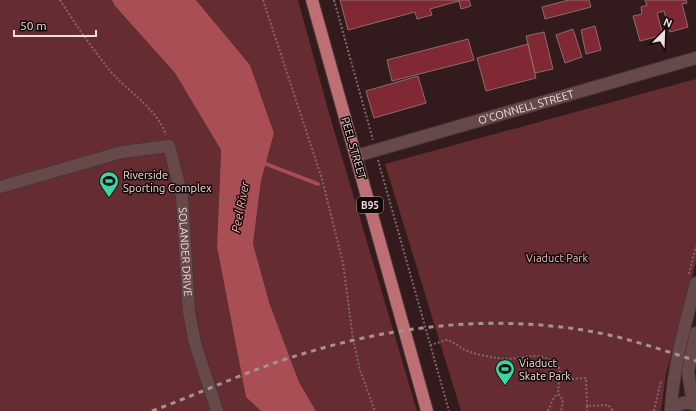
<svg xmlns="http://www.w3.org/2000/svg" width="696" height="411" viewBox="0 0 696 411" font-family="Ubuntu,sans-serif">
<rect width="100%" height="100%" fill="#331a1c"/>
<path fill="#652d31" d="M0,0H112L115,6L175,73L221,150L217,247L246,396L261,411H0Z
M196,0H298L329,113L417,411H316L299,382L270,305L253,244L261,181L274,133L250,65Z
M696,79V262L666,374L661,411H461L385,164Z"/>
<path fill="#aa4e56" d="M112,0H196L250,65L274,133L261,181L253,244L270,305L299,382L316,411H261L246,397L217,247L221,150L175,73L115,6Z"/>
<g fill="none" stroke-linecap="round" stroke-linejoin="round">
<path stroke="#aa4e56" stroke-width="3.5" d="M261,162L318,184"/>
</g>
<path fill="#802833" stroke="#8c6c6d" d="M340,0H469L471,6L461,9L459,1L430,9L432,15L417,19L415,12L348,30Z
M569,0H589L591,7L545,19L542,7Z
M645,0H686L687,3L682,4L688,27L670,32L664,11L657,13L663,35L640,41L633,16L642,14L641,7L647,5Z
M595,26L601,50L586,54L581,30Z
M573,29L582,57L565,63L556,35Z
M544,32L553,69L535,73L526,36Z
M468,39L474,60L392,81L387,60Z
M528,44L536,78L486,91L477,58Z
M418,76L426,103L374,118L366,91Z"/>
<g fill="none" stroke-linecap="round" stroke-linejoin="round">
<defs>
<g id="minor">
<path id="s1" d="M356,156L696,58"/>
<path id="s2" d="M0,187L122,152L169,146L182,196L189,312L195,343L217,411"/>
<path d="M693,404L688,372L696,333"/>
<path d="M671,410C673,367 685,325 696,283"/>
<path d="M671,411C678,403 686,400 696,405"/>
</g>
<path id="major" d="M312,0L427,411"/>
</defs>
<use href="#minor" stroke="#493536" stroke-width="14"/>
<use href="#major" stroke="#493536" stroke-width="14"/>
<path stroke="#7e6869" stroke-width="2" stroke-dasharray="2 2" stroke-linecap="butt" d="M60,0C76,25 93,50 112,73C130,93 157,109 166,135
M263,0L322,179L343,263L353,339L360,370L375,411
M334,0L373,140
M378,160L449,411
M689,274L696,246
M430,345L447,340C454,342 458,346 463,349C473,354 486,356 497,358C523,363 539,345 560,369L558,394L563,400L561,411
M560,380L586,378L587,406L608,405L613,411
M587,406V411
M548,411L554,397L558,394
M654,411L661,381"/>
<use href="#minor" stroke="#67494a" stroke-width="12"/>
<use href="#major" stroke="#bd6f74" stroke-width="12"/>
<path stroke="#a69192" stroke-width="3" stroke-dasharray="5 5" stroke-linecap="butt" d="M152,411C201,393 249,370 299,355C401,323 512,312 618,337C644,344 670,352 696,361"/>
</g>
<defs>
<symbol id="stadium-pin" viewBox="-11 -11 22 30"><path d="M0 17L-7.5 6A9.5 9.5 0 1 1 7.5 6Z" fill="#3dd4a3" stroke="#140909"/><path d="M0-5a6.5 5 0 1 0 0 10a6.5 5 0 1 0 0-10ZM-3.5-1.8h7v3.6h-7Z" fill="#111"/></symbol>
</defs>
<g fill-rule="evenodd">
<use href="#stadium-pin" x="98" y="170" width="22" height="30"/>
<use href="#stadium-pin" x="494" y="358" width="22" height="30"/>
</g>
<g text-anchor="middle" dominant-baseline="central" stroke-width="3" stroke-linejoin="round" paint-order="stroke">
<rect fill="#140909" stroke="#ae9e9e" stroke-width="1" x="357" y="197" width="26" height="16" rx="3"/>
<g font-size="10" font-weight="bold" fill="#f0dede">
<text x="370" y="205">B95</text>
</g>
<g font-size="11" fill="#f0dede" stroke="#140909">
<text stroke="none"><textPath href="#s1" startOffset="177">O'CONNELL STREET</textPath></text>
<text transform="translate(354 148) rotate(74)">PEEL STREET</text>
<text stroke="none"><textPath href="#s2" startOffset="282">SOLANDER DRIVE</textPath></text>
</g>
<g font-size="11" fill="#f0dede" stroke="#140909" text-anchor="start">
<text x="123" y="175">Riverside<tspan x="123" dy="13">Sporting Complex</tspan></text>
<text x="519" y="363">Viaduct<tspan x="519" dy="13">Skate Park</tspan></text>
</g>
<g font-size="11" fill="#f0bcbd" stroke="#140909">
<text x="557" y="258">Viaduct Park</text>
</g>
<g font-size="12" font-style="italic" fill="#faadb0" stroke="#140909">
<text transform="translate(240 207) rotate(-79)">Peel River</text>
</g>
</g>
<g transform="translate(664 32) rotate(23)" stroke="#140909" stroke-width="3" paint-order="stroke">
<path d="M0-3L7 15L0 10L-7 15Z" fill="#f0dede"/>
<text y="-6" font-size="11" font-weight="bold" text-anchor="middle" fill="#f0dede">N</text>
</g>
<path d="M14 30v6h82v-6" fill="none" stroke="#f0dede" stroke-width="2"/>
<text x="20" y="30" font-size="12" fill="#f0dede" stroke="#140909" stroke-width="3" paint-order="stroke">50 m</text>
</svg>
